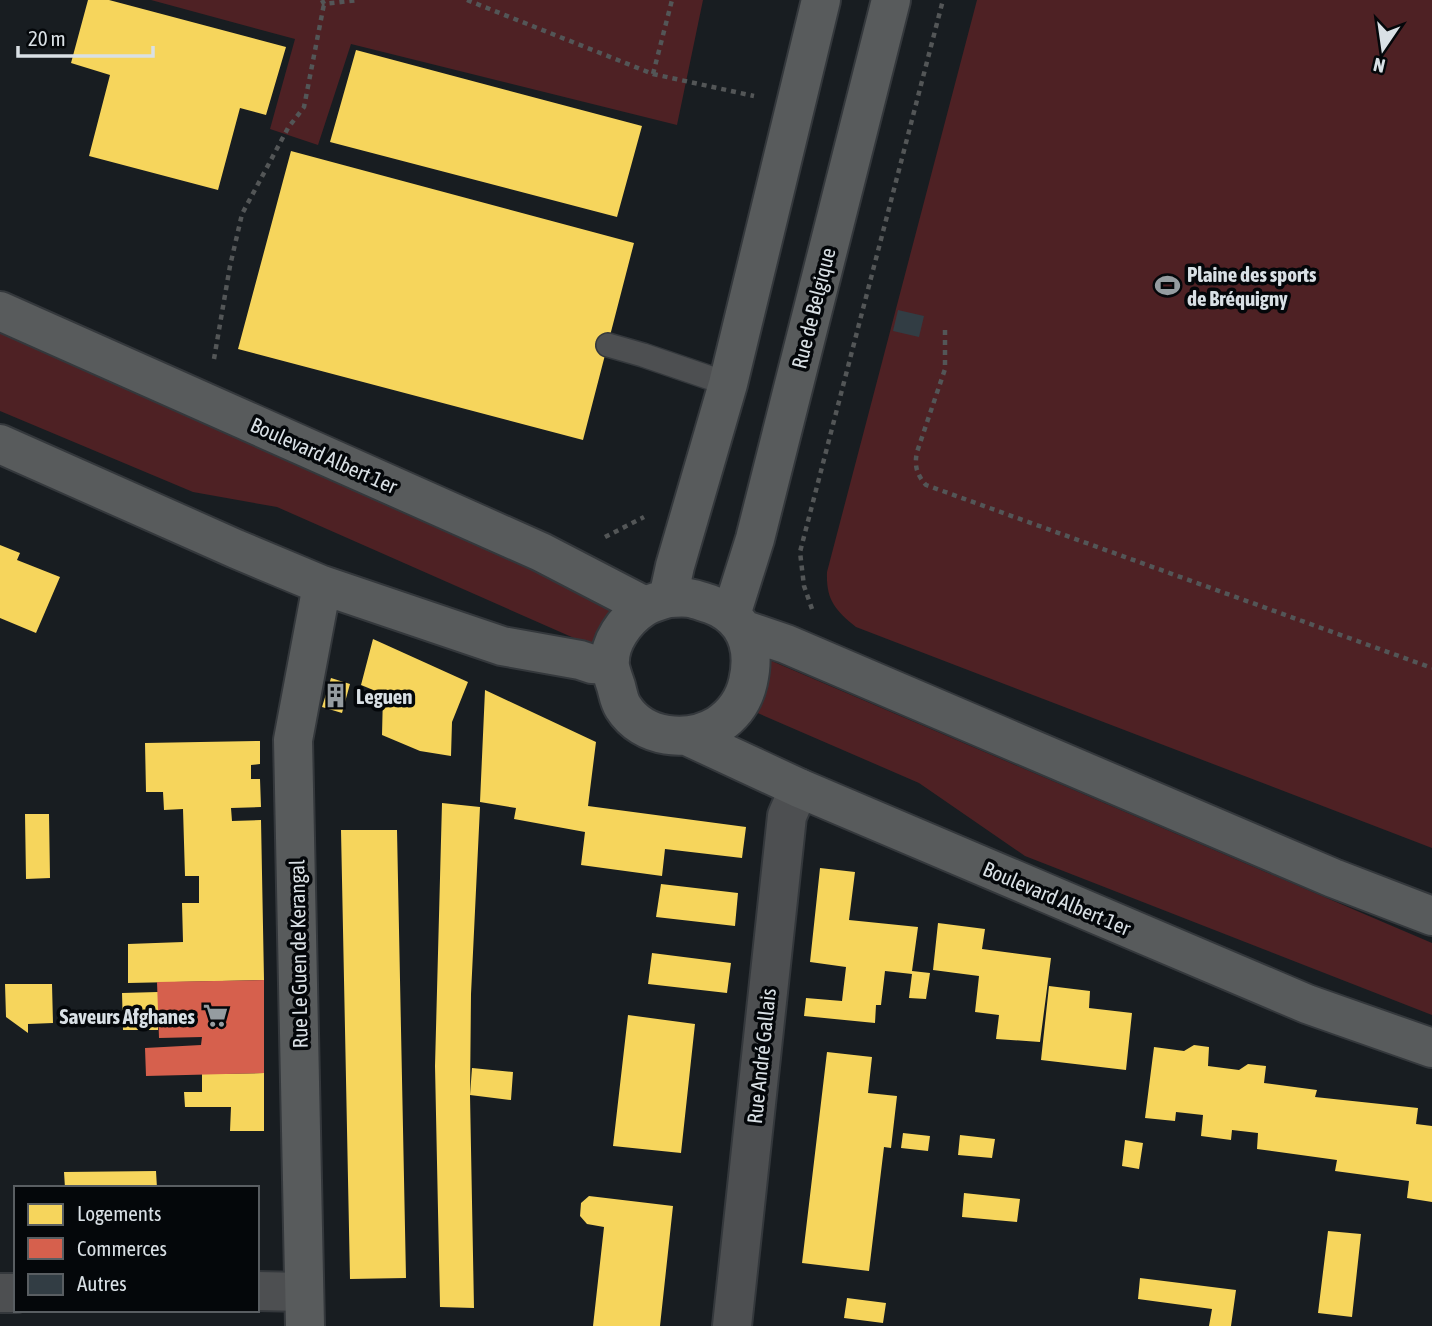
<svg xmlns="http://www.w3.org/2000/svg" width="1432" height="1326" viewBox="0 0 1432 1326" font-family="'Asap Condensed',sans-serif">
<rect width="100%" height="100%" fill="#181d21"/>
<path fill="#4e2124" d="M151,0H703L677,125L351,44L318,145L270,129L295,39Z
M977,0H1432V848L856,627C835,610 826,600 827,572Z
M0,332L631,610L608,653L277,507L193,492L0,411Z
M767,659L1432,943V1015L1025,856L919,783L753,711Z"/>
<path fill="#f6d55c" d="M88,0H109L286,47L266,115L240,108L218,190L89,156L110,75L71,63Z
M356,50L642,126L617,217L330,142Z
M291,151L634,243L583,440L238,349Z
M0,545L20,553L17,560L60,577L36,633L0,618Z
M373,639L468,682L452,722L451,756L420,751L382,735L383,694L361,685Z
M331,678L350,684L342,713L322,707Z
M485,690L596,742L588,806L746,827L742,858L665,849L662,876L581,865L585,832L514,819L516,808L480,802Z
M260,741V764L251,765V779H260L261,807L231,808L232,821L261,820L264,980L128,983V944L183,942L182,903H199V876H185L183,809L164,810L163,792H146L145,743Z
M442,803L480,807L471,994L470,1095L472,1068L513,1072L511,1100L470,1095L474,1308L440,1307L435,1066Z
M25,814H49L50,878L26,879Z
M341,830H397L406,1278L350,1279Z
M820,868L855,872L849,920L918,927L912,971L930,973L926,999L909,998L912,974L885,971L881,1005H876L875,1023L804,1016L806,998L842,1001L846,967L810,962Z
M661,884L738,893L735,926L656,917Z
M938,923L985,929L982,949L1051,958L1040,1042L996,1039L999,1015L975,1012L979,976L933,970Z
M652,953L731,963L727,993L648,984Z
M5,984H52L53,1023L28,1024V1033L6,1017Z
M1049,986L1090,991L1089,1008L1132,1013L1126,1070L1041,1060Z
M158,992V1030H123L122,993Z
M628,1015L695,1024L681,1153L613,1146Z
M1194,1045L1209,1047L1208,1066L1239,1070L1248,1064L1266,1066L1264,1083L1317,1090L1315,1097L1418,1108L1416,1124L1432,1126V1202L1407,1198L1409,1181L1335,1171L1337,1160L1257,1149L1258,1133L1232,1130L1231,1140L1201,1136L1203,1115L1176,1112L1175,1121L1145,1118L1154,1047L1184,1051Z
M827,1052L872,1057L868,1093L897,1096L891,1148L884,1147L869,1271L802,1263Z
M264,1073V1131H230L231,1107H185L184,1092H202V1074Z
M903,1133L930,1136L928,1151L901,1148Z
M960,1135L995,1139L992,1158L958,1155Z
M1125,1140L1143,1143L1139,1169L1122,1166Z
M156,1171L157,1188H65L64,1172Z
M964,1193L1020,1199L1017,1222L962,1217Z
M589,1196L673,1206L660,1326H593L604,1227L587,1224L580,1216L581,1203Z
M1328,1231L1361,1234L1352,1317L1318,1313Z
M1140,1278L1236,1290L1231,1326H1209L1212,1309L1138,1299Z
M847,1298L886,1303L883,1323L844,1318Z"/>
<path fill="#d6604d" d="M264,980V1073L146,1076L145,1048L201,1045L202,1037L159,1038L157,982Z"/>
<path fill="#323d44" d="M898,310L924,316L919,337L893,331Z"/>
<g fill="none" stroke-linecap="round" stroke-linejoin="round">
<defs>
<path id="lane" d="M608,345L643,355L728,384"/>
<path id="street" d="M257,1291L304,1292
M0,1293H16
M732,1326L787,816L799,788"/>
<path id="secondary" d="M0,311L541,552L645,606
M0,444L236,549L322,585L502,646L580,660L592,664L610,665
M668,598L675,566L728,384L821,0
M668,598C675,598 682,597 689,598C696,599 703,602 710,604C746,617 756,647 748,682C744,700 733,715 718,725C688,743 643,739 623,707C619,701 618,693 616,686C614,680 611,672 610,666C608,643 625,620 643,608C650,603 660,601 668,598Z
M731,615L755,539L891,0
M745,630L786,644L1333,878L1432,916
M687,736L799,788L1307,1004L1432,1048
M305,1326L293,740L322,585"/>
</defs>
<use href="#lane" stroke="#34383c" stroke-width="26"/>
<use href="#street" stroke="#34383c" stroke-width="42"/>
<use href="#secondary" stroke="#34383c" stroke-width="42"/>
<path stroke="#535657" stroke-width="4.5" stroke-dasharray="5 5" stroke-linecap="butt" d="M322,0L324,4L358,0
M467,0L653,74L754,96
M653,74L672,0
M945,330V369L917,452C914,466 917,475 926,485L1432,668
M214,359L230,266L242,214L288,128L304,107L324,4
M605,537L644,517
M812,609L804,586L800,552L943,0"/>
<use href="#lane" stroke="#4d4f51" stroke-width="23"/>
<use href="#street" stroke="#4d4f51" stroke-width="38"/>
<use href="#secondary" stroke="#585b5c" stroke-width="38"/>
</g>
<defs>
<symbol id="stadium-bare" viewBox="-9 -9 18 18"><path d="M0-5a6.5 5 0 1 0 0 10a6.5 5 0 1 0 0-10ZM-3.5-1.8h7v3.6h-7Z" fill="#959ca0" stroke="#04070a" stroke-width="2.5" paint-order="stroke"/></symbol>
<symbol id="building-bare" viewBox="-9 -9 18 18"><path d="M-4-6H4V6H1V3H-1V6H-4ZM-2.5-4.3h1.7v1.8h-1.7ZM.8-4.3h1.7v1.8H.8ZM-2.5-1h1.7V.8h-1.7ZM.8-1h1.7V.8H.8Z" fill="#959ca0" stroke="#04070a" stroke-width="2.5" paint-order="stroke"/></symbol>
<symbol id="supermarket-bare" viewBox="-9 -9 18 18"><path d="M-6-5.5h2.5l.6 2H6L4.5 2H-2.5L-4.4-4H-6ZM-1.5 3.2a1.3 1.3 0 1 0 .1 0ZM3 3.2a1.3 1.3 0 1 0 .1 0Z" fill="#959ca0" stroke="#04070a" stroke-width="2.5" paint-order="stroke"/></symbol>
</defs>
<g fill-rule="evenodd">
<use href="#stadium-bare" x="1150" y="268" width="35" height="35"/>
<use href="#building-bare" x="318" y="678" width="35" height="35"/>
<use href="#supermarket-bare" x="198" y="998" width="35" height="35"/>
</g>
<g text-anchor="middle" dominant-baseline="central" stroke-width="7" stroke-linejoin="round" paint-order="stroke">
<g font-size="21" font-weight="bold" fill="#d9e0e5" stroke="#04070a" text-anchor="start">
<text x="1187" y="274">Plaine des sports<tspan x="1187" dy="24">de Bréquigny</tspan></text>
<text x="356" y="696">Leguen</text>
<text x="195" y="1016" text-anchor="end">Saveurs Afghanes</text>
</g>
<g font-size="21" fill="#d9e0e5" stroke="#04070a">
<text transform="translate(813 308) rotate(-76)">Rue de Belgique</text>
<text transform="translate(324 455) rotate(24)">Boulevard Albert 1er</text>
<text transform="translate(1057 898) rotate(23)">Boulevard Albert 1er</text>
<text transform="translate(298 954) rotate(-91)">Rue Le Guen de Kerangal</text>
<text transform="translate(761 1056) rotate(-84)">Rue André Gallais</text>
</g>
</g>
<rect x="14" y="1186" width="245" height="126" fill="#04070a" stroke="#595e62" stroke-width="2"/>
<rect x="28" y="1204" width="35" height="21" fill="#f6d55c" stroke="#595e62" stroke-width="2"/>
<text x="77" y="1221" font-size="21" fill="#d9e0e5">Logements</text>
<rect x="28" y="1238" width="35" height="21" fill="#d6604d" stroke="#595e62" stroke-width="2"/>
<text x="77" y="1256" font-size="21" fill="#d9e0e5">Commerces</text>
<rect x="28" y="1274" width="35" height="21" fill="#323d44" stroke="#595e62" stroke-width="2"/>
<text x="77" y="1291" font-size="21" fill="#d9e0e5">Autres</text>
<g transform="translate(1383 49) rotate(193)" stroke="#04070a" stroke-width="5" paint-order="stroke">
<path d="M0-5L12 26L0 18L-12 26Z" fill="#d9e0e5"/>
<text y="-10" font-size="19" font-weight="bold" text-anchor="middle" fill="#d9e0e5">N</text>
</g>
<path d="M18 46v10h135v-10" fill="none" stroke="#d9e0e5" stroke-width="3.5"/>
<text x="28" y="46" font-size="21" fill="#d9e0e5" stroke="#04070a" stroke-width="5" paint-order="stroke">20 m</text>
</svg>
